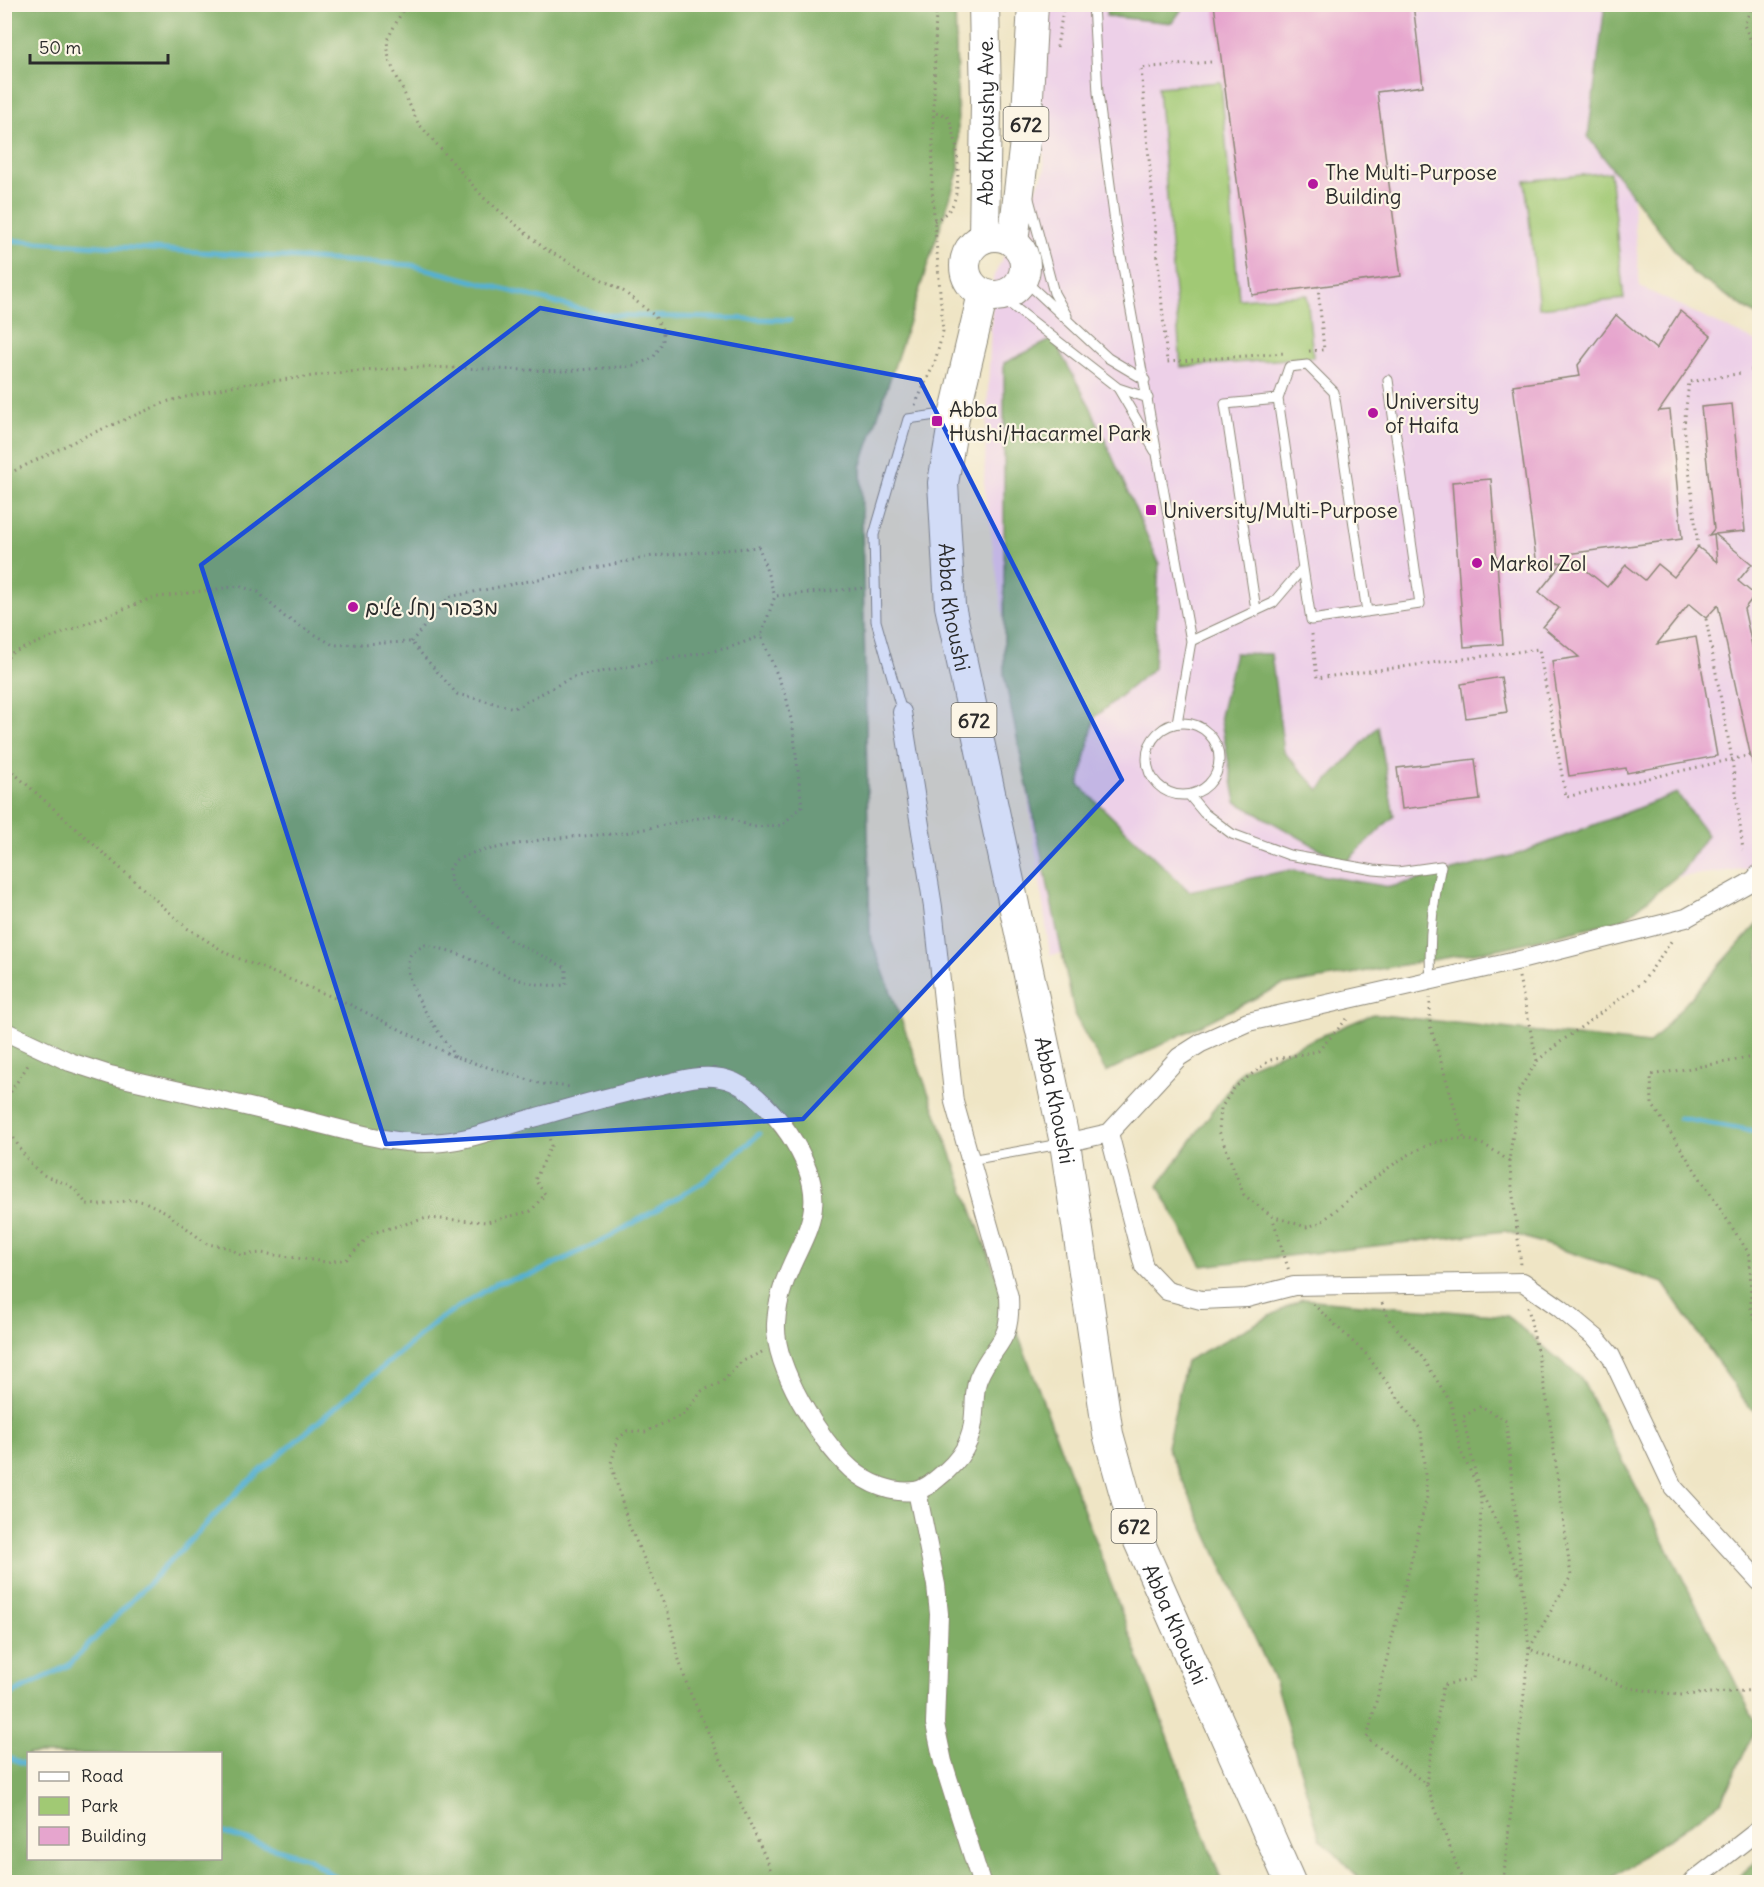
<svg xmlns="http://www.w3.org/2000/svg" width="1764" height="1887" viewBox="0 0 1764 1887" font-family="Delius,'Playpen Sans Hebrew',sans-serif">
<rect width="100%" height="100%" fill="#fcf5e5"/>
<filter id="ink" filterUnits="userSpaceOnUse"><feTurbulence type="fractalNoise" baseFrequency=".0167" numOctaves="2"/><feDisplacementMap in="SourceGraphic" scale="12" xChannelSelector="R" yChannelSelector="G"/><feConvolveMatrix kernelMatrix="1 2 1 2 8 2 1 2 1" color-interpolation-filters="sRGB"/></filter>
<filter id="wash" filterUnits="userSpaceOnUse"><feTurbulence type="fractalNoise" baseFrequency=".008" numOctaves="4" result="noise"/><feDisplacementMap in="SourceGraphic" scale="24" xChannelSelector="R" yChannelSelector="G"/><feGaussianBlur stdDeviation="1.35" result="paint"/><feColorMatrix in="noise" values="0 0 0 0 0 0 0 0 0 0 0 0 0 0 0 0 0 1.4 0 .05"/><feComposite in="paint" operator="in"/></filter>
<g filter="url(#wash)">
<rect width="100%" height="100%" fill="#efe5c5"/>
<path fill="#edd0e8" d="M1031,5H1616L1640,287L1759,343V867L1050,955L984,483L993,278L1045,170Z"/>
<path fill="#a1c974" stroke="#667a50" stroke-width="1.5" d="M1221,82L1239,299L1307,295L1313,357L1181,367L1158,87Z
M1610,172L1624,299L1539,308L1525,181Z"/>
<path fill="#80ad66" stroke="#566c48" stroke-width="1.5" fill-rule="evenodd" d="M5,5H955L959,170L861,467L870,936L1222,1882H5ZM28,1754H220V1858H28Z
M1109,5V4L1185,5L1172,23L1106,16Z
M1605,5H1759V317L1692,273L1588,137Z
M1053,339L1090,406L1159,563L1154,668L1095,717L1079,785L1189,891L1290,870L1390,887L1518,854L1677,793L1707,835L1682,872L1624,919L1503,948L1280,986L1106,1072L1075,1016L1004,675V363Z
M1235,653L1271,654L1284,752L1319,790L1378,726L1394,816L1345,863L1236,802L1220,716Z
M1759,922V1414L1749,1407L1663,1283L1505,1231L1202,1266L1158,1186L1243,1069L1373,1014L1649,1044Z
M1302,1299L1507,1316L1581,1378L1757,1725L1721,1802L1606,1882H1363L1320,1838L1275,1682L1167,1447L1186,1361Z
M1759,1859V1882H1732Z"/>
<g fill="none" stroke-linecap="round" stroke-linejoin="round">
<path stroke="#54b0d2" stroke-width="5" d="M4,240L411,265L603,315L790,320
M1679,1118L1760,1132
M4,1698L69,1665L244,1485L438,1320L497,1283L534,1274L611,1236L702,1183L759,1134
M4,1756L28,1765
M220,1832L308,1858L342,1882"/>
</g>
<g id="blocks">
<path fill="#e6a5ce" d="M1214,4H1367L1368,9L1413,4L1423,86L1377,92L1401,276L1252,295Z
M1680,311L1711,336L1659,411L1670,410L1682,539L1566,554L1607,587L1626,565L1645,580L1658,564L1674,577L1698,547L1717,562L1714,534L1709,535L1714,529L1701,407L1732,404L1745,531L1715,534L1752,564L1738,581L1755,595L1744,609L1760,681V766L1753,767L1718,605L1706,618L1689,604L1657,644L1696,637L1717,756L1627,773L1626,768L1569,776L1552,661L1579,657L1543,627L1559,608L1539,592L1563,562L1537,566L1513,385L1580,376L1578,365L1616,315L1656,349Z
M1491,479L1503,644L1464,647L1452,482Z
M1501,677L1507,712L1466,718L1461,684Z
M1475,759L1480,800L1402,809L1397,768Z"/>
</g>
</g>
<g filter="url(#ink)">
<use href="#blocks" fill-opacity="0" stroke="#8d8878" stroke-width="1.5"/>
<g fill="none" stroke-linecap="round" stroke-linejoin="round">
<defs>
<path id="service" d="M1093,4L1098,93L1115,223L1191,641L1177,723
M1029,199L1054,293L1067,316
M1022,278L1108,358L1145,380
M1000,296L1118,388L1148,398
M1756,370L1760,372
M1118,388L1155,451
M1303,568L1278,399L1289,367L1307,365L1334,392L1367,612
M1256,610L1225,404L1278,399
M1191,641L1273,603L1303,568L1311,620L1420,604L1388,380
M902,712L876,621L874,535L908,419L950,413
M1147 759a36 36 0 1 1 72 0a36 36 0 1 1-72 0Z
M1189,795L1204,813L1232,834L1289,855L1374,870L1398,872L1441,866C1432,905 1428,940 1431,981
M970,1160L1060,1144"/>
<path id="minor" d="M4,1031L70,1062L110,1075C173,1089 237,1104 300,1119C347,1130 395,1147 443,1142C475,1139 506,1125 537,1117C575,1106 613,1095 652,1087C678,1081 708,1070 734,1082C755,1092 776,1115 789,1134C849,1224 780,1243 776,1324C774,1367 819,1440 851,1469C868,1484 893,1494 915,1491C925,1489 932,1483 939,1477C961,1460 973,1441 974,1413C975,1401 974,1390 978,1379C993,1342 1012,1346 1009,1297L954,1102L933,907L902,712
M1109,1133L1144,1267L1167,1291L1201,1300L1247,1298L1294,1286L1523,1282L1560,1308L1596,1338L1611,1356L1673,1487L1760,1582
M1065,1143L1109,1133L1179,1057L1201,1043L1248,1022L1516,961L1686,918L1754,880L1760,873
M917,1491L936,1585L939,1614L935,1724L943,1762L981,1882
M1692,1882L1760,1829"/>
<g id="primary">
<circle cx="995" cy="266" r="30"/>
<path id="s1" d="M984,238L986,101L984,4"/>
<path d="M1013,242L1026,133L1033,4"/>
<path id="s2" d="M983,294L955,412L943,483L950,606L1065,1143L1108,1434L1137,1537L1290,1882"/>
</g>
</defs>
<use href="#service" stroke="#8d8878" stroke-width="11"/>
<use href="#minor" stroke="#8d8878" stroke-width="20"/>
<use href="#primary" stroke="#8d8878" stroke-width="32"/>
<path stroke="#8d8878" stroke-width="3" stroke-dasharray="1.5 4.5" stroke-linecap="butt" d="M1753,4L1744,25L1760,61
M1057,47L1064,4
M1211,62L1141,68L1167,362L1285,353
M934,221C941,217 948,213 952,206C962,187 959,131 946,115L935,113
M1309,351L1324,350L1318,286
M915,405L935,362L943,331L932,188L936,4
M4,476L81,438L169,401L232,386L346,372L420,367L564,371L633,366L653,358L663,342V331L655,316L623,291L545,249L484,198L418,123L389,60L387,40L406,4
M1698,547L1684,426L1689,382L1742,373
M1706,619L1732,759L1743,850
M1312,634L1317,678L1539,649L1566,797L1760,753
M411,642L449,597L653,556L759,547L775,596
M4,662L11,653L152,598L239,586L258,592L285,617L333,645L411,642L457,694L514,708L573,677L728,648L761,636
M4,764L187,928L228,954L347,1003L455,1057L542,1084L572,1087
M1519,977L1537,1061L1519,1090L1509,1161L1521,1265
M1430,997V1025L1464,1139
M1347,1019L1318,1051L1270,1060L1234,1088L1221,1108L1219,1131L1244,1195L1272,1216L1306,1227L1320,1223C1356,1195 1415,1135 1462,1139C1480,1140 1495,1151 1509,1161
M1760,1056L1651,1075L1652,1104L1750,1255L1751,1309L1760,1334
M455,1057C443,1037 397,979 410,956C412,951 420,948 425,945C436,948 450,950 461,955C501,971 520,988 566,985V968L510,940L451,884L449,869L456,860L475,852L545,839L624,833L719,814L753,827L782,825L802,806L793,728L786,696L761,636L775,596L863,588
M1537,1061L1559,1043L1642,983L1672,940
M4,1102L30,1062
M4,1123C13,1136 26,1161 37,1170C55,1186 69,1175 86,1204L100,1205L132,1200L145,1202L166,1212L207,1244L227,1247L241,1255L261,1253L326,1262L347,1259L372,1233L427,1218L487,1222L531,1211L545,1194L535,1180L551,1146L548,1131
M1272,1216L1289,1271
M1382,1303L1390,1321L1423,1358L1451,1403L1461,1452L1476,1483
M1313,1304L1367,1355L1421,1430L1427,1497L1367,1738L1426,1784L1463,1882
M1528,1307L1547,1400L1571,1576L1529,1649L1629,1688L1680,1695L1760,1690
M762,1352L741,1362L722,1382L702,1391L684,1414L645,1432L627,1431L618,1439L611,1463L628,1523L668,1613L679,1660L688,1688L769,1865L774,1882
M1480,1491L1502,1532L1520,1578
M1426,1784L1443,1685L1473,1679L1478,1622L1481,1499L1463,1417L1481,1406L1506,1421L1529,1649L1503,1882"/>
<use href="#service" stroke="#fff" stroke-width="9"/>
<use href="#minor" stroke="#fff" stroke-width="18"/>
<use href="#primary" stroke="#fff" stroke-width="30"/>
</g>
</g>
<path fill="#1d4ed8" fill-opacity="0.2" stroke="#1d4ed8" stroke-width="4.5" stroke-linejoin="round" d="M540,308L920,380L1122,780L803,1119L386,1144L201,565Z"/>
<g fill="#b5179e" stroke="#fcf5e5" stroke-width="2">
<circle cx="1313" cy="184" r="6"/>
<circle cx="1373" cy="413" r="6"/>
<rect x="931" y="415" width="12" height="12" rx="3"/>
<rect x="1145" y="504" width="12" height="12" rx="3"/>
<circle cx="1477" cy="563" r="6"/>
<circle cx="353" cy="607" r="6"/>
</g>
<g text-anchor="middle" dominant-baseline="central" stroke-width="4.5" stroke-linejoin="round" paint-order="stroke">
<g fill="#fcf5e5" stroke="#6a6863" stroke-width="1.5">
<rect x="1003.5" y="107" width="45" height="34" rx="4.5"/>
<rect x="951.5" y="703" width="45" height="34" rx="4.5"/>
<rect x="1111.5" y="1509" width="45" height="34" rx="4.5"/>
</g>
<g font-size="20" font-weight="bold" fill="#2b2b2b">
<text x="1026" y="124">672</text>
<text x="974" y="720">672</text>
<text x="1134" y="1526">672</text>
</g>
<g font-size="21" fill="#2b2b2b" stroke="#fcf5e5">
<text stroke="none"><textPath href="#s1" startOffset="117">Aba Khoushy Ave.</textPath></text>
<text stroke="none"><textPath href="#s2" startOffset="318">Abba Khoushi</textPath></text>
<text stroke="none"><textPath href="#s2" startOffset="822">Abba Khoushi</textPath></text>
<text stroke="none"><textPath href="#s2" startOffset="1362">Abba Khoushi</textPath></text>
</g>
<g font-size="21" fill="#2b2b2b" stroke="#fcf5e5" text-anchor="start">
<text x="1325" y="172">The Multi-Purpose<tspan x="1325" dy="24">Building</tspan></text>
<text x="1385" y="401">University<tspan x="1385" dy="24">of Haifa</tspan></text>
<text x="949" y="409">Abba<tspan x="949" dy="24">Hushi/Hacarmel Park</tspan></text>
<text x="1163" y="510">University/Multi-Purpose</text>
<text x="1489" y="563">Markol Zol</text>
<text x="365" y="607">מצפור נחל גלים</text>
</g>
</g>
<rect width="1764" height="1887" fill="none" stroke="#fcf5e5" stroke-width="24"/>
<rect x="27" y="1752" width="195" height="108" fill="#fcf5e5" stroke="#a8a49b" stroke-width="1.5"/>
<rect x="39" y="1772" width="30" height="9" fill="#ffffff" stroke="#a8a49b" stroke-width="1.5"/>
<text x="81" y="1782" font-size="18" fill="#2b2b2b">Road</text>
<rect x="39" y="1797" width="30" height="18" fill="#a1c974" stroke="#a8a49b" stroke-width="1.5"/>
<text x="81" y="1812" font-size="18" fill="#2b2b2b">Park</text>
<rect x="39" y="1827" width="30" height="18" fill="#e6a5ce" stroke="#a8a49b" stroke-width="1.5"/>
<text x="81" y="1842" font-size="18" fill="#2b2b2b">Building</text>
<path d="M30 54v9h138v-9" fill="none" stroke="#2b2b2b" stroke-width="3"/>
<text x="39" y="54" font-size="18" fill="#2b2b2b" stroke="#fcf5e5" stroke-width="4.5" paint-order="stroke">50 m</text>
</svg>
